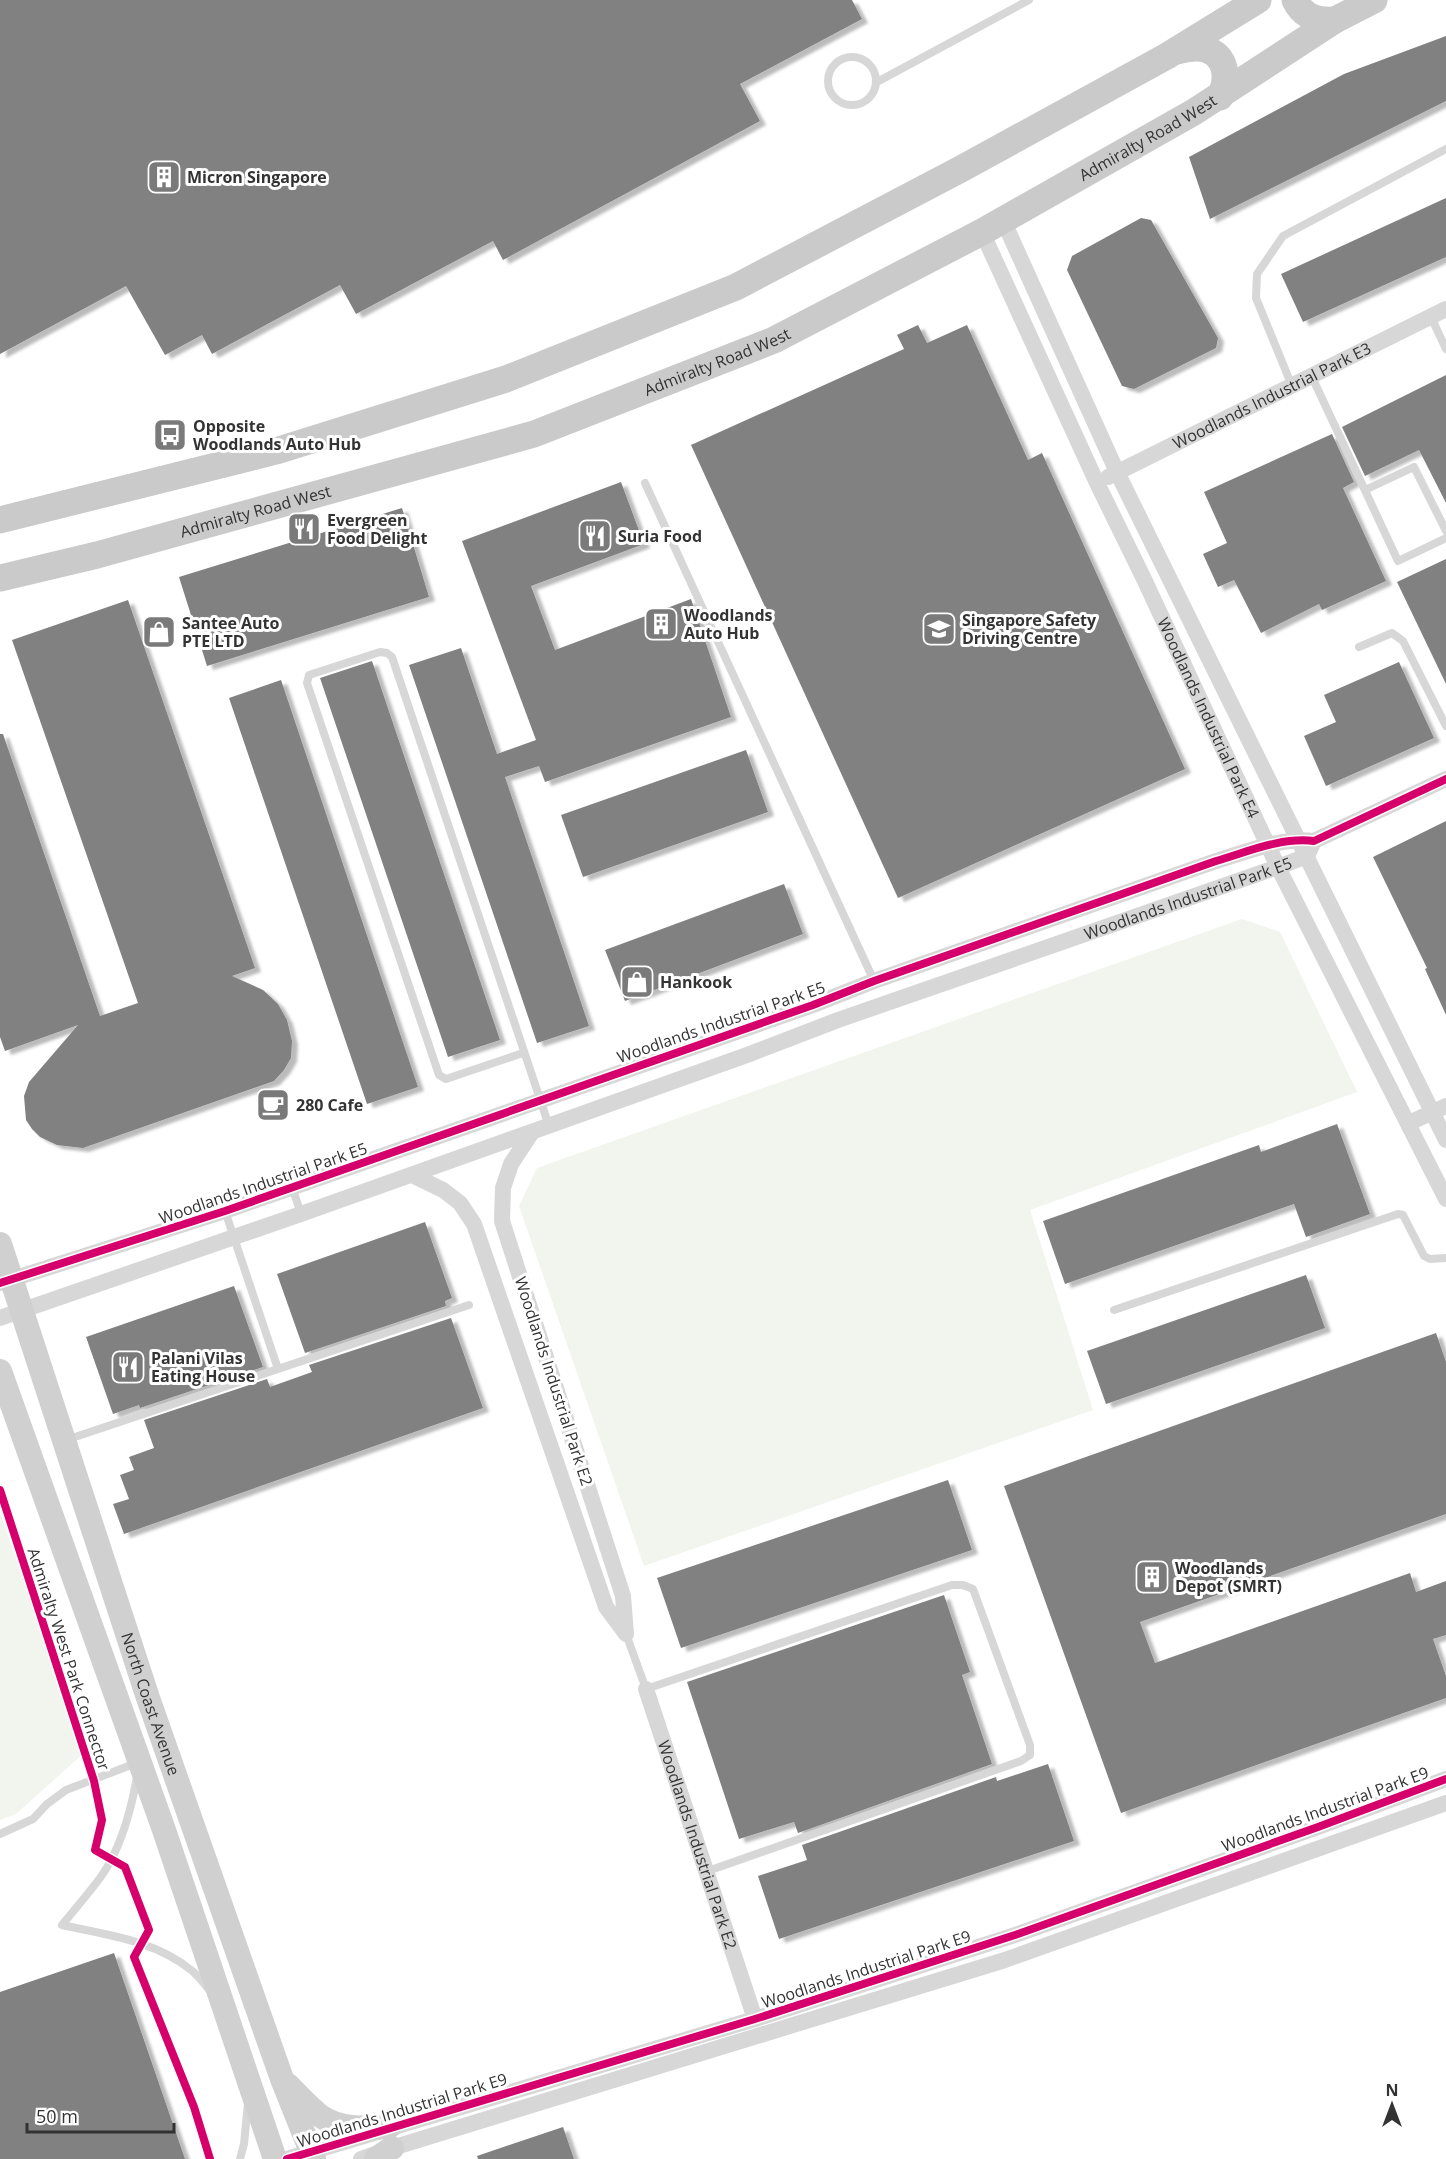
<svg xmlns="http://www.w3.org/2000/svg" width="1446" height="2159" viewBox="0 0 1446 2159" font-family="'Open Sans',sans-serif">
<defs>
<filter id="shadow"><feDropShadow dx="6" dy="4" stdDeviation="1.5" flood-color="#0004"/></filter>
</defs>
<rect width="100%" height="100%" fill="#fff"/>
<path fill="#f1f5ed" d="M1242,919L1280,932L1357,1092L1030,1210L1093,1410L644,1566L519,1206L537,1168Z
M0,1512L84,1753L16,1814L0,1820Z"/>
<path fill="#818181" filter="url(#shadow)" d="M0,0H852L862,19L740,84L760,121L503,260L493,241L356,314L340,285L212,354L202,335L165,355L126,286L0,354Z
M1446,36V101L1210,219L1189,157L1344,74Z
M1446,198V257L1303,322L1281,274Z
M1141,218L1151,220L1218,338L1216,348L1134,389L1122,386L1067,270L1072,256Z
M918,325L927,343L967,325L1028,460L1042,453L1185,769L898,898L691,445L904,349L897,335Z
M1446,375V503L1419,450L1365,476L1342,427Z
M1332,434L1354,482L1343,488L1386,581L1322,610L1319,604L1261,633L1234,580L1218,587L1203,554L1227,543L1204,492Z
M621,482L644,544L531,586L555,650L691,599L731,717L545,782L539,766L505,777L589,1026L537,1043L409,665L461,648L497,754L536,740L462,541Z
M402,508L429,597L207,666L179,577Z
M1446,559V684L1397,582Z
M128,600L255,968L232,976L263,990L278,1004L287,1020L292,1041L291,1058L284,1070L274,1081L83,1148L57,1145L40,1137L32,1129L26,1120L24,1096L29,1082L78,1025L5,1051L0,1037V734H3L100,1016L138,1003L12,640Z
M372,661L500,1040L448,1057L320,678Z
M1399,662L1434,738L1326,786L1304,736L1336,722L1324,695Z
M281,680L418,1087L367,1104L229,698Z
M746,750L768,812L583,877L561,815Z
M1446,821V1015L1425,969L1427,968L1373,857Z
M784,884L803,934L625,1001L605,950Z
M1337,1124L1370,1214L1306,1237L1294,1204L1065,1284L1043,1221L1259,1145L1261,1152Z
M425,1222L452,1298L445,1301L446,1306L305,1353L277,1274Z
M1306,1275L1325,1328L1106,1404L1087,1351Z
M234,1286L263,1367L140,1408L139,1405L113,1414L86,1337Z
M451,1318L483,1408L124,1534L113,1504L129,1499L120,1475L134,1470L129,1457L154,1448L144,1420L267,1379L270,1387L312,1372L309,1365Z
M1436,1333L1446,1362V1514L1140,1622L1155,1663L1410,1573L1416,1592L1446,1581V1635L1433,1639L1446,1676V1698L1121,1813L1004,1486Z
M948,1480L972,1550L681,1648L657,1578Z
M944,1595L970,1672L962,1675L992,1764L798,1833L794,1822L739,1839L687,1682Z
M1048,1764L1074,1841L779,1939L758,1876L807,1860L802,1845L996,1777L997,1781Z
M114,1953L185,2159H0V1992Z
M563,2127L574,2159H478L477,2156Z"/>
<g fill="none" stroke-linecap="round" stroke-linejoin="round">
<path stroke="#d7d7d7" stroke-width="8" d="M828 81a24 24 0 1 1 48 0a24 24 0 1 1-48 0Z
M877,82L1029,0
M1431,317L1446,349
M1312,377L1398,561L1446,538
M1292,386L1256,298L1257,274L1283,236L1446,149
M645,483L874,981
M1365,490L1414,467L1446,531
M1359,647L1392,633L1403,641L1446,726
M523,1053L446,1079L439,1075L307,683L309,675L380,652L387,653L392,657L549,1126
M292,1187L301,1214
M225,1211L278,1369
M1114,1310L1398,1214L1403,1215L1424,1256L1430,1259L1446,1258
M66,1440L469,1305
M626,1634L646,1689L952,1585H963L973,1589L1030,1745V1755L1021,1761L705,1872
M137,1777C131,1811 121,1849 100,1878C88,1894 75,1909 62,1925C107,1935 154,1940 191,1970C198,1975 204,1984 210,1991
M0,1834L33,1819L47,1804L66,1790L139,1762
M240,2159L244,2144L248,2103"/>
<g stroke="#d7d7d7" stroke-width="16">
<path d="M1003,220L1117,472L1446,1140"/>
<path id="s1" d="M982,232L1097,483L1144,579L1278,867L1446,1199"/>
<path id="s2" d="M1108,477L1446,309"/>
<path d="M1409,1123L1446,1106"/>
<path d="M412,1175L443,1190L460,1203L474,1224L606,1607L626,1634L623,1596L502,1221L503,1188L511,1164L532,1132"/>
<path d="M0,1283L225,1211L813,1005L874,981L1216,861C1247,852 1281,837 1314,841L1446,779"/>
<path id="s3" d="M0,1318L301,1214L747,1055L838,1020L1278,867L1307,856L1314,841"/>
<path id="s4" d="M646,1689L755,2019"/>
<path d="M287,2159L755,2019L1015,1935L1318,1827L1446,1779"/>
<path d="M361,2159L392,2148L1005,1960L1446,1803"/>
</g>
<g stroke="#d0d0d0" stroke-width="24">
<path id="s5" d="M0,1244L148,1698L282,2079L314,2159"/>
<path d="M0,1371L164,1830L275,2159"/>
<path d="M288,2085C298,2095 308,2106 319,2115C339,2130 366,2128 389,2127"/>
<path d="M376,2159L392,2148"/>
</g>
<g stroke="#cacaca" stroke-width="27">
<path d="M1295,0C1303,17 1317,21 1335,20"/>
<path d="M1176,51C1186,49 1195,46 1205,49C1227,55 1229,79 1220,97"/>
<path d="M0,520L276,451L506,379L736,287L961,169L1167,56L1258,0"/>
<path id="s6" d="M0,578L97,555L534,434L774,340L982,232L1194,112L1335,20L1374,0"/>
</g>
<defs>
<path id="cycleway" d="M0,1283L225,1211L813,1005L874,981L1216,861C1247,852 1281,837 1314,841L1446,779
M0,1490L94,1781L102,1820L95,1850L125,1867L149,1930L134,1957L194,2107L210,2159
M287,2159L755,2019L1015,1935L1318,1827L1446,1779"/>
</defs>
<use href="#cycleway" stroke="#fff" stroke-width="11"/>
<use href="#cycleway" stroke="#d6006c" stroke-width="8"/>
</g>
<defs>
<symbol id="building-square" viewBox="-11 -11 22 22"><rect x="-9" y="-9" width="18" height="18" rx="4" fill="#7a7a7a" stroke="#fff"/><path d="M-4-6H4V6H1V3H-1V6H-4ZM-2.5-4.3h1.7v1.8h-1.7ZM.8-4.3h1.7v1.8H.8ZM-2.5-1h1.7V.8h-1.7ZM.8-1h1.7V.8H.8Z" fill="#fff"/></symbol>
<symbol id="bus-square" viewBox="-11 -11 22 22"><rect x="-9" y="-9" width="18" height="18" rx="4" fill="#7a7a7a" stroke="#fff"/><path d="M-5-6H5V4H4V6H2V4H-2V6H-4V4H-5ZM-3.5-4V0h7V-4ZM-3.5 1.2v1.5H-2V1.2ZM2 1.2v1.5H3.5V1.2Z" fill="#fff"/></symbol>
<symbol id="restaurant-square" viewBox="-11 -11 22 22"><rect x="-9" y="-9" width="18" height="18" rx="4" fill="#7a7a7a" stroke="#fff"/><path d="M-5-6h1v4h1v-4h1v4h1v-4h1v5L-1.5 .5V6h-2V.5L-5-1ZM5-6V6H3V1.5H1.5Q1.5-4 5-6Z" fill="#fff"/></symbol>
<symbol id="school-square" viewBox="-11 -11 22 22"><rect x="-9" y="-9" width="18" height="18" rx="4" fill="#7a7a7a" stroke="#fff"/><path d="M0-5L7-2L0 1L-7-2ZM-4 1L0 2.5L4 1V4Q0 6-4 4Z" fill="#fff"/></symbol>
<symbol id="shop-square" viewBox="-11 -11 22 22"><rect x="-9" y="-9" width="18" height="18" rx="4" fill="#7a7a7a" stroke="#fff"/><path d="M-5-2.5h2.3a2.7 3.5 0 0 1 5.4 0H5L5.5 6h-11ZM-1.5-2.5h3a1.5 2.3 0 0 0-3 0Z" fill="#fff"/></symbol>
<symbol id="cafe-square" viewBox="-11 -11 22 22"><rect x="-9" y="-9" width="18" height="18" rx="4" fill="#7a7a7a" stroke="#fff"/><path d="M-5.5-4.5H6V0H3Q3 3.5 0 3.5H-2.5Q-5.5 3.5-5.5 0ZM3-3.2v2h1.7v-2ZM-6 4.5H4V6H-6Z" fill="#fff"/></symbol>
</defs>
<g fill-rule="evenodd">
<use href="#building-square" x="145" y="158" width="38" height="38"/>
<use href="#bus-square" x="151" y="416" width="38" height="38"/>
<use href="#restaurant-square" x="285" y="510" width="38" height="38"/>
<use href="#restaurant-square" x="576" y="517" width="38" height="38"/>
<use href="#building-square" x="642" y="605" width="38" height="38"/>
<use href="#school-square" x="920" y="610" width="38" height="38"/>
<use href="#shop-square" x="140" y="613" width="38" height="38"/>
<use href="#shop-square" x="618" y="963" width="38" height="38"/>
<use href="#cafe-square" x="254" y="1086" width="38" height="38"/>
<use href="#restaurant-square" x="109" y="1348" width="38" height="38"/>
<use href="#building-square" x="1133" y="1558" width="38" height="38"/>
</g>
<g text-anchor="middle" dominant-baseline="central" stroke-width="6" stroke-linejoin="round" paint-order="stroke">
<g font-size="16" fill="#333" stroke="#fff">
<text stroke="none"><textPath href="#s6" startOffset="1236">Admiralty Road West</textPath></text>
<text stroke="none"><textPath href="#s6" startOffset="750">Admiralty Road West</textPath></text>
<text stroke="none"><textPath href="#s2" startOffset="183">Woodlands Industrial Park E3</textPath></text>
<text stroke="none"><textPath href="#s6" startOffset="264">Admiralty Road West</textPath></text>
<text stroke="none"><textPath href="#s1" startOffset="536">Woodlands Industrial Park E4</textPath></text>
<text stroke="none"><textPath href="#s3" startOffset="1260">Woodlands Industrial Park E5</textPath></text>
<text transform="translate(721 1022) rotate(-19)">Woodlands Industrial Park E5</text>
<text transform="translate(263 1183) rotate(-19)">Woodlands Industrial Park E5</text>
<text transform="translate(554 1381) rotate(72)">Woodlands Industrial Park E2</text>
<text transform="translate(69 1659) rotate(72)">Admiralty West Park Connector</text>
<text stroke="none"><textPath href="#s5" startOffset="484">North Coast Avenue</textPath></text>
<text transform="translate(1325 1809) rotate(-20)">Woodlands Industrial Park E9</text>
<text stroke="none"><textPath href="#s4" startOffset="164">Woodlands Industrial Park E2</textPath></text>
<text transform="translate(866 1969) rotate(-18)">Woodlands Industrial Park E9</text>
<text transform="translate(402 2110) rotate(-17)">Woodlands Industrial Park E9</text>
</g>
<g font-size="16" font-weight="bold" fill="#333" stroke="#fff" text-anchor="start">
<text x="187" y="177">Micron Singapore</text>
<text x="193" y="426">Opposite<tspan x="193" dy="18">Woodlands Auto Hub</tspan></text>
<text x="327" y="520">Evergreen<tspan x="327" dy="18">Food Delight</tspan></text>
<text x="618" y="536">Suria Food</text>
<text x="684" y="615">Woodlands<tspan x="684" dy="18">Auto Hub</tspan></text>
<text x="962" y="620">Singapore Safety<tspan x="962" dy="18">Driving Centre</tspan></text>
<text x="182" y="623">Santee Auto<tspan x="182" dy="18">PTE LTD</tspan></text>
<text x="660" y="982">Hankook</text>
<text x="296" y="1105">280 Cafe</text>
<text x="151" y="1358">Palani Vilas<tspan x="151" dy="18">Eating House</tspan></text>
<text x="1175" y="1568">Woodlands<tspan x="1175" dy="18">Depot (SMRT)</tspan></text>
</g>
</g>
<g transform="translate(1392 2105)" stroke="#ffffff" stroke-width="4.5" paint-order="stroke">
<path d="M0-4.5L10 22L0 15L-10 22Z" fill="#333333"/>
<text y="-9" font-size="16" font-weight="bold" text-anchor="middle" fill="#333333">N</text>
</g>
<path d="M27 2123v9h147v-9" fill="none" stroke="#333333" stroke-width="3"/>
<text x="36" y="2123" font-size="18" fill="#333333" stroke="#ffffff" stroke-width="4.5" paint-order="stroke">50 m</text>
</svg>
